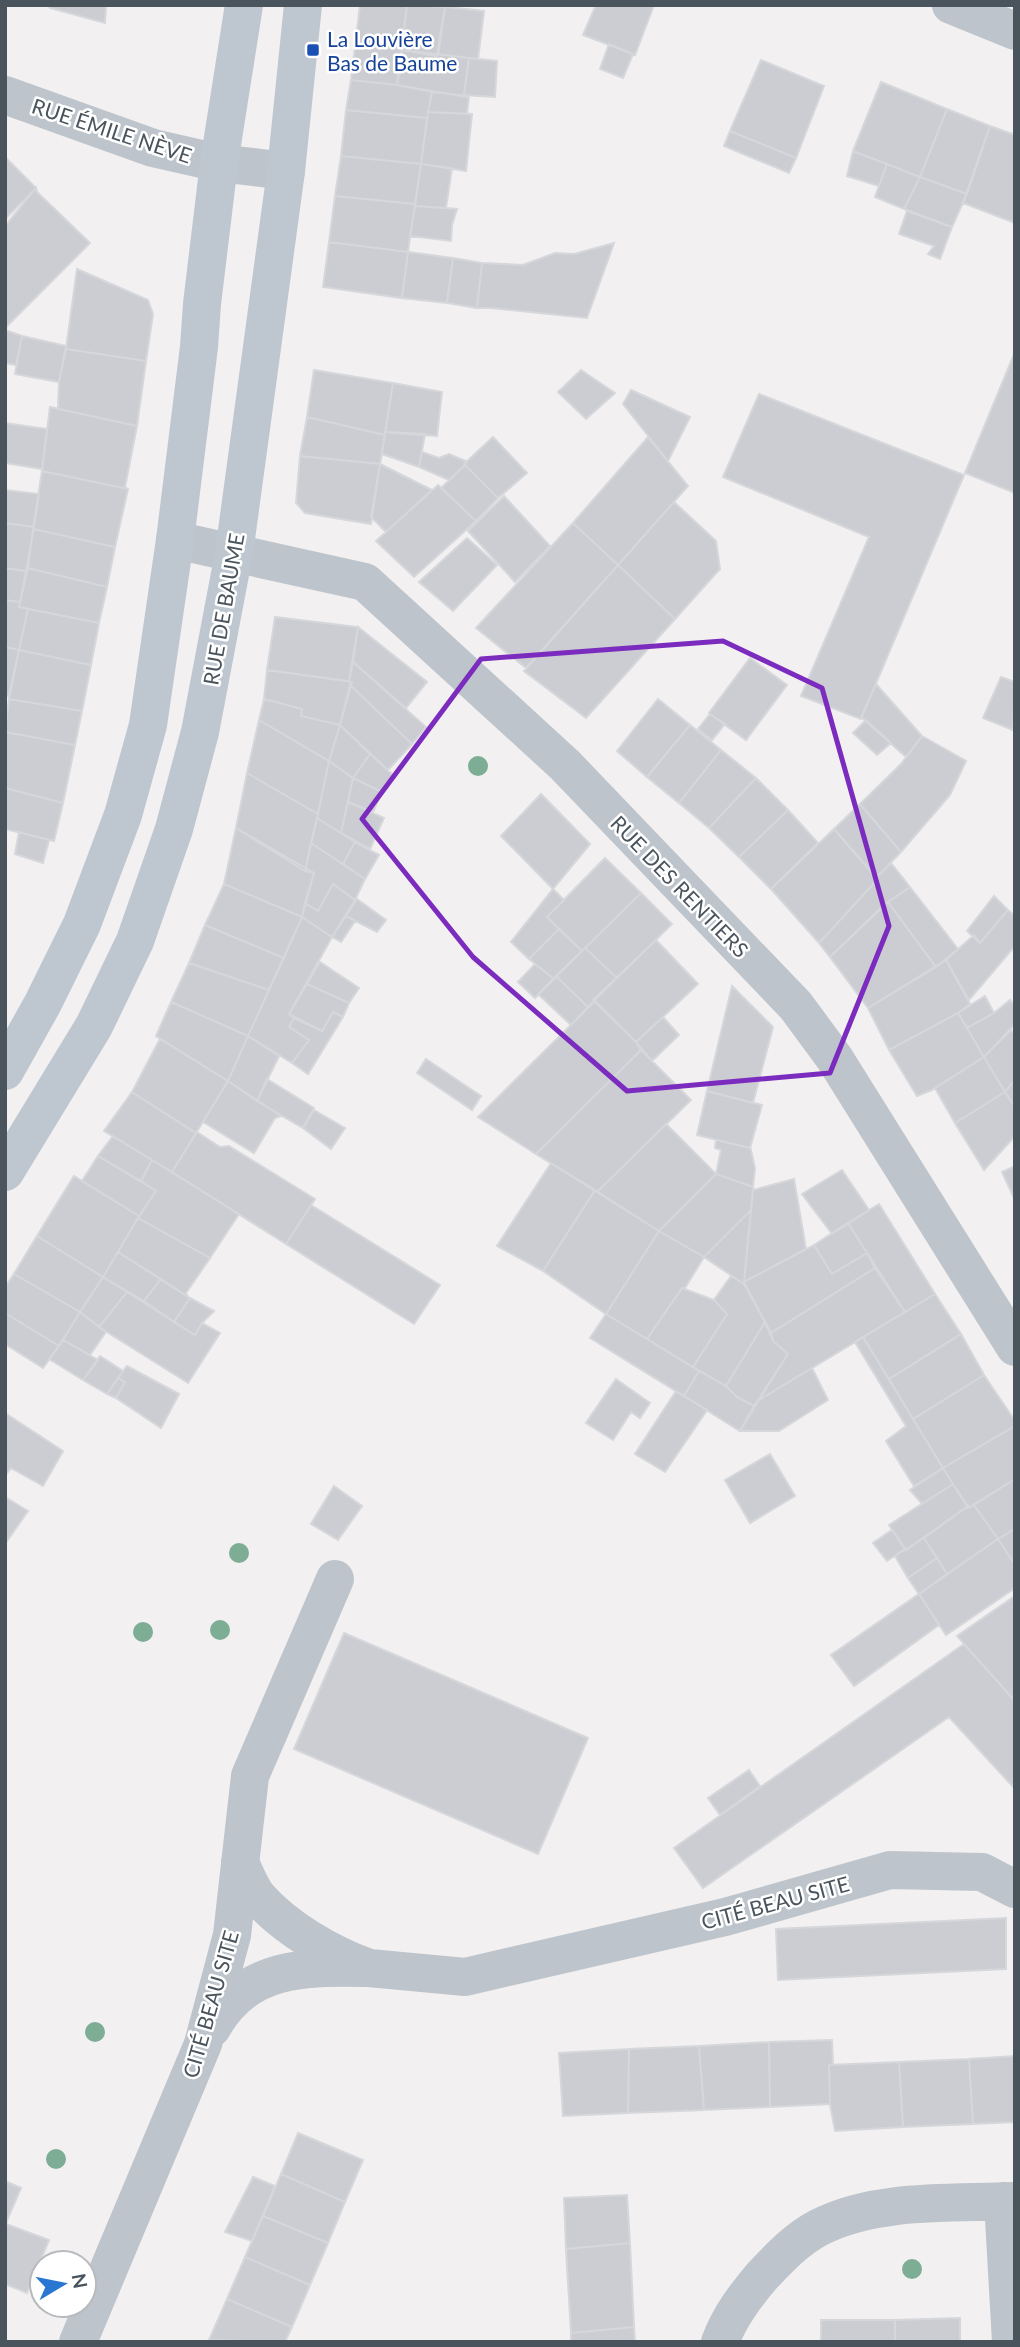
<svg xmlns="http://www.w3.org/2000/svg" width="1020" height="2347" viewBox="0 0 1020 2347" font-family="Lato,sans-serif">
<rect width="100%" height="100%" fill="#f2f0f0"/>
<path fill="#cbcdd2" stroke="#d5d7db" stroke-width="2" d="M48,5H106L105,23L50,8Z
M360,5H407L397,85L351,80Z
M407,5L445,7L438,56L402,50Z
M596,5H654L635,55L583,35Z
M445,7L484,11L478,59L437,54Z
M609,44L633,54L623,78L600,69Z
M402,50L469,58L464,95L466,97L397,85Z
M469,58L497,61L495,97L464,95Z
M761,60L824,86L796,158L730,131Z
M351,80L397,85L432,92L427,118L346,110Z
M881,82L947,109L920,177L853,151Z
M432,92L469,96L467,114L428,112Z
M947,109L990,126L967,194L920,177Z
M346,110L427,118L421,164L341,156Z
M428,112L472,114L466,171L421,164Z
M990,126L1015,135V223L963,203Z
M730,131L796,158L789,173L724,146Z
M853,151L887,164L879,186L847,176Z
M341,156L421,164L415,204L335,196Z
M5,157L36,188L5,219Z
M421,164L452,168L446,208L415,206Z
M887,164L920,177L904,209L875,197Z
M920,177L967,194L952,227L904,209Z
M36,188L37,192L90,243L5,328V226Z
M335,196L415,204L408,252L329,242Z
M415,206L457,209L452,225L451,241L410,236Z
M907,211L952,227L940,259L928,254L934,246L899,234Z
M329,242L408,252L402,298L323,287Z
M614,243L587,318L491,308H477L482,263L523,265L555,253L574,254Z
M408,252L453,258L447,303L402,298Z
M453,258L482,263L477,308L447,303Z
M77,269L148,300L153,314L146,361L66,349Z
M5,330L22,336L16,365L5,363Z
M22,336L66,346L59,382L15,374Z
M66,349L146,361L137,426L58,409L59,382Z
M1015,352V493L965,473Z
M314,370L393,383L385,435L307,417Z
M581,370L615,393L586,419L558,392Z
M393,383L442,392L437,436L385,432Z
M631,390L690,417L668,461L623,404Z
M759,394L964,475L861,719L801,696L869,537L723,477Z
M50,407L137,426L125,487L128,489L42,471Z
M307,417L385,435L380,464L300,456Z
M5,423L47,429L42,469L5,463Z
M385,432L425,434L419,467L382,454Z
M493,437L527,473L498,498L464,464Z
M648,437L688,486L618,565L573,523Z
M422,452L439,458L449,454L466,461L465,465L449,480L419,467Z
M300,456L380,464L371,524L305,513L296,503Z
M380,464L432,490L386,532L371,517Z
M465,465L498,498L476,521L441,488Z
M42,471L128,489L115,547L33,529Z
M438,485L476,521L414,577L376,541Z
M5,490L39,494L34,527L5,523Z
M504,496L550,546L515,582L468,531Z
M674,502L716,541L720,569L675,619L618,565Z
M5,523L34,527L26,571L5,568Z
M573,523L618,565L526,668L476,628Z
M33,529L115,547L107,587L28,568Z
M467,538L497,565L453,611L419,582Z
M618,565L675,619L586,718L524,671Z
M5,568L26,571L20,602L5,600Z
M28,568L107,587L99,623L19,607Z
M5,600L20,602L19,607L28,609L19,650L5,647Z
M28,609L99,623L91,665L19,650Z
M275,617L358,627L349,681L267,670Z
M358,627L427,682L406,708L353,662Z
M5,647L19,650L9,696L5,695Z
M19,650L91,665L82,711L9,699Z
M750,658L787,685L746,740L709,713Z
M353,662L426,727L412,744L350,685L352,682L349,681Z
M267,670L352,682L340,725L301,716L302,709L264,699Z
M1001,677L1015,682L1013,730L983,718Z
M876,684L922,736L906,757L861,717Z
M350,685L412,744L388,770L340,725Z
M9,699L82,711L75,745L5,732Z
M264,699L302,709L301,716L340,725L329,761L259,720Z
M658,699L690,725L647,777L617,751Z
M710,714L725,724L712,740L698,729Z
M259,720L329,761L318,814L247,773Z
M866,720L891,743L877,755L853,733Z
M340,725L370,754L353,778L329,761Z
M690,725L721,750L679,803L647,777Z
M5,732L75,745L63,803L5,788Z
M922,736L966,761L950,795L901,852L860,804L901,764Z
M721,750L756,778L709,828L679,803Z
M370,754L393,775L382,792L353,778Z
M329,761L353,778L341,833L317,818Z
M247,773L318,814L305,871L236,828Z
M353,778L382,792L373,812L348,802Z
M756,778L788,810L739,857L709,828Z
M5,788L63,803L54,841L5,829Z
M541,794L590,844L553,889L501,836Z
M348,802L384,818L370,849L341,833Z
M860,804L901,852L876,878L834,829Z
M788,810L818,843L771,889L739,857Z
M317,818L355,842L343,864L311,843Z
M236,828L314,873L302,917L224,884Z
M834,829L878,879L819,943L771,889Z
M19,832L49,840L43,863L15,854Z
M355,842L379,855L365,879L343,864Z
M311,843L365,879L355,900L333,884L318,911L305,903L314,873L305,871Z
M605,858L641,893L582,951L547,917Z
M891,863L910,887L885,904L874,883L878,879L876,878Z
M874,883L885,904L830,957L819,943Z
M224,884L302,917L284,958L205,925Z
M333,884L355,900L332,937L302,917L305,903L318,911Z
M910,887L958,949L936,967L888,902Z
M553,889L564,900L547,917L559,929L529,959L511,942Z
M641,893L672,924L617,978L585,948Z
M994,896L1008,910L980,943L967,931Z
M357,899L386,920L377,932L346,916Z
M888,902L936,967L868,1008L830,957Z
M1008,910L1015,916V946L969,1000L946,960L974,935L980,943Z
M346,916L355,921L341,942L332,937Z
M302,917L332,937L289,1014L294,1018L289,1027L309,1040L292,1063L248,1036Z
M205,925L284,958L269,990L189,963Z
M559,929L582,951L554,979L529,959Z
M656,940L698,984L636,1042L593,1000Z
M585,948L617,978L588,1007L556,976Z
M946,960L970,1004L958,1013L889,1050L868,1008Z
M320,962L359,988L349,1003L307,984Z
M189,963L269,990L248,1036L171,1002Z
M535,964L554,979L535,998L518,982Z
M556,976L588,1007L571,1025L538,994Z
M307,984L349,1003L343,1017L333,1012L322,1031L289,1014Z
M732,986L773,1027L753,1103L707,1091Z
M985,996L994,1013L967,1028L958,1013Z
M1010,1000L1015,1006V1024L984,1057L967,1028L994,1013Z
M595,1001L636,1042L641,1050L536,1154L478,1117Z
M171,1002L248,1036L228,1081L156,1036Z
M333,1012L343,1017L308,1074L292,1063L309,1040L289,1027L294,1018L322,1031Z
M958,1013L984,1057L932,1090L917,1096L889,1050Z
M663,1017L679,1035L652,1061L636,1042Z
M1011,1030L1015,1035V1080L1005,1092L984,1057Z
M248,1036L279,1056L257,1101L228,1081Z
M160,1039L228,1081L196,1133L132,1092Z
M641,1050L691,1100L597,1192L536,1154Z
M984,1057L1005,1092L955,1123L935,1088Z
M426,1059L481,1096L472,1110L417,1073Z
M267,1079L314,1108L303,1128L257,1101Z
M1015,1080V1107L1005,1092Z
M228,1081L281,1116L275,1118L254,1153L203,1122Z
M707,1091L762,1105L750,1148L697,1135Z
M132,1092L196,1133L172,1172L104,1131Z
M1005,1092L1015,1107V1136L984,1170L955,1123Z
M314,1110L345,1128L331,1149L303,1128Z
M666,1124L716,1174L659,1231L597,1192Z
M197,1132L220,1147L229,1146L315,1199L286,1244L172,1172Z
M113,1136L152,1160L141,1181L98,1156Z
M716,1140L750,1148V1146L755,1168L753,1187L716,1174L721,1150L715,1148Z
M98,1156L156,1191L139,1216L82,1181Z
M152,1160L239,1214L210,1258L138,1218L156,1191L141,1181Z
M551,1163L595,1190L543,1271L497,1246Z
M1015,1166V1200L1002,1172Z
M842,1170L869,1210L832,1234L802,1194Z
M716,1174L753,1187L751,1210L704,1257L659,1231Z
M74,1176L139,1216L103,1277L37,1236Z
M794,1179L806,1249L744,1282L753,1190Z
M595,1190L659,1231L606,1314L543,1271Z
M879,1204L935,1294L905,1312L848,1223Z
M311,1205L440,1285L414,1324L286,1244Z
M751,1210L744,1282V1284L704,1257Z
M138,1218L210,1258L186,1293L188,1297L118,1252Z
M848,1223L867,1253L832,1274L814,1245Z
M659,1231L704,1257L685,1288H682L647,1339L606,1314Z
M37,1236L103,1277L80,1312L14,1274Z
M814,1245L832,1274L867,1253L875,1268L771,1333L744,1282Z
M118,1252L161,1279L144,1301L103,1277Z
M875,1268L905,1312L759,1400L788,1354L773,1341L771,1333Z
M14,1274L80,1312L59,1346L5,1313V1287Z
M731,1276L744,1284L765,1322L726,1386L693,1367L727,1314L714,1300Z
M103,1277L127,1292L99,1327L80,1312Z
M161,1279L190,1298L174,1322L144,1301Z
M682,1288L714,1300L727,1314L693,1367L647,1339Z
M127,1292L195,1335L202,1323L220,1333L188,1383L99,1327Z
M935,1294L961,1334L889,1379L863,1337Z
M190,1298L214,1311L202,1323L195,1335L174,1322Z
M80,1312L106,1332L90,1355L63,1340Z
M5,1313L59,1346L43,1368L5,1344Z
M606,1314L699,1371L684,1396L590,1338Z
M765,1322L773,1341L788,1354L754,1406L737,1397L726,1386Z
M961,1334L984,1375L913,1419L889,1379Z
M863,1337L943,1468L914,1486L886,1441L906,1426L855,1342Z
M63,1340L98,1360L83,1380L49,1359Z
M100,1356L123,1371L107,1394L83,1380Z
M127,1366L179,1394L161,1428L116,1398L125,1382L118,1378Z
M812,1368L828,1400L779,1431H740L759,1400Z
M699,1371L726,1386L737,1397L754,1406L740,1431L684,1396Z
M984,1375L1015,1421V1426L943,1468L913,1419Z
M118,1378L125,1382L116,1398L107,1394Z
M616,1379L650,1403L640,1418L631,1412L613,1440L586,1423Z
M676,1391L707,1410L665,1472L635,1454Z
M5,1413L63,1451L43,1486L11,1468L5,1476Z
M1015,1426V1479L968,1508L943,1468Z
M770,1454L795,1496L750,1523L725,1480Z
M943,1468L953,1484L922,1504L910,1490Z
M1015,1479V1529L998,1539L974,1505Z
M953,1484L968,1506L906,1550L889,1525Z
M334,1486L362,1506L338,1540L311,1524Z
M5,1497L28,1511L5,1544Z
M974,1505L998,1539L947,1574L924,1538L968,1506V1508Z
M1015,1529V1565L998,1539Z
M892,1530L905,1549L887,1561L873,1543Z
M924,1538L937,1558L908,1578L895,1556Z
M998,1539L1015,1565V1588L946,1635L919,1594Z
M937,1558L947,1574L919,1594L908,1578Z
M919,1594L939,1625L854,1686L831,1655Z
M1015,1596V1701L957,1636Z
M344,1633L588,1738L538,1854L294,1749Z
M964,1644L1015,1701V1789L949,1717L703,1888L674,1848Z
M749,1770L760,1786L720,1815L708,1798Z
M1006,1918V1969L778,1980L776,1929Z
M832,2040L833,2065H829L830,2104L770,2107L769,2042Z
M769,2042L770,2107L704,2110L699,2046Z
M699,2046L704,2110L628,2113L629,2049Z
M629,2049L628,2113L563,2116L559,2053Z
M1015,2056V2122L973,2124L969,2059Z
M969,2059L973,2124L903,2127L899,2062Z
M899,2062L903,2127L835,2131L830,2104L829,2065Z
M298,2133L363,2160L345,2202L281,2174Z
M281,2174L345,2202L328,2243L263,2216Z
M253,2177L275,2186L252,2241L225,2232Z
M5,2181L21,2188L5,2225Z
M627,2195L630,2243L566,2249L564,2198Z
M263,2216L328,2243L310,2285L245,2257Z
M6,2224L49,2240L27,2293L5,2284Z
M630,2243L634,2327L571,2333L566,2249Z
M245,2257L310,2285L292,2327L227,2299Z
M227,2299L292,2327L285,2342L209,2340Z
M960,2318V2342H895V2320Z
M821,2320H895V2342H821Z
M634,2327L635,2342H571V2333Z"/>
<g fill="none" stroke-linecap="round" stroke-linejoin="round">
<path stroke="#bdc4cb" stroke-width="38" d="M951,5L1015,31
M5,95L153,148L219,163L286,171
M175,540L365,582L565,765L796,1006L835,1059L1015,1347
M369,1968L465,1977L725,1917L890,1870L982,1872L1015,1889
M212,2028C246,1965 306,1967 369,1968C330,1954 285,1928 258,1897C250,1887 245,1873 240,1862
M1003,2201L1011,2342
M78,2342L203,2044L232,1935L250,1776L335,1579
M720,2342C730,2316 745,2296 763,2275C780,2257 798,2238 820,2227C877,2198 952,2204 1015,2201"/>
<path stroke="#bec7d0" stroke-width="38" d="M5,1071L43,1003L82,924L123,815L148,725L175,540L199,347L202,304L219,163L244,5
M5,1172L94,1026L135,941L174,829L200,732L234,553L286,171L303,5"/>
</g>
<g fill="#7ead95">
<circle cx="478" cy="766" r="10"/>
<circle cx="239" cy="1553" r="10"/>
<circle cx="220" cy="1630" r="10"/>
<circle cx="143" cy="1632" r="10"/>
<circle cx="95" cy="2032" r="10"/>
<circle cx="56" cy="2159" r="10"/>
<circle cx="912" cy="2269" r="10"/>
</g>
<path fill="none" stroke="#7b2cbf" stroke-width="5" stroke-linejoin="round" d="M723,641L822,688L889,926L830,1073L627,1091L473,957L362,819L481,659Z"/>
<rect fill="#1a4fb4" stroke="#fff" stroke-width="2.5" x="306" y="43" width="14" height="14" rx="3.5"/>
<g text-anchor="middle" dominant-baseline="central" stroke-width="5" stroke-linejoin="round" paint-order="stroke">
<g font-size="21" fill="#164399" stroke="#fff" text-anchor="start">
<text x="327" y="38">La Louvière<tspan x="327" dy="24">Bas de Baume</tspan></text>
</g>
<g font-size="21" fill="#4a545c" stroke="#fff">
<text transform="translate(112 130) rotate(18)">RUE ÉMILE NÈVE</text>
<text transform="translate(223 609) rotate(-80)">RUE DE BAUME</text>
<text transform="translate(680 886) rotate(46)">RUE DES RENTIERS</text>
<text transform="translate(775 1902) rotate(-15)">CITÉ BEAU SITE</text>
<text transform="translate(210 2004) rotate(-74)">CITÉ BEAU SITE</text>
</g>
</g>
<rect width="1020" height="2347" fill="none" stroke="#4a545c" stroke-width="14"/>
<g transform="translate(63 2284) rotate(80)"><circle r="33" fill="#ffffff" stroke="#b7bbbe" stroke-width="2"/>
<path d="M0-5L12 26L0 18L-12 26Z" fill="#2a77d2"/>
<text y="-10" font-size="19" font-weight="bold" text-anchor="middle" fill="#4a545c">N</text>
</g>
</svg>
